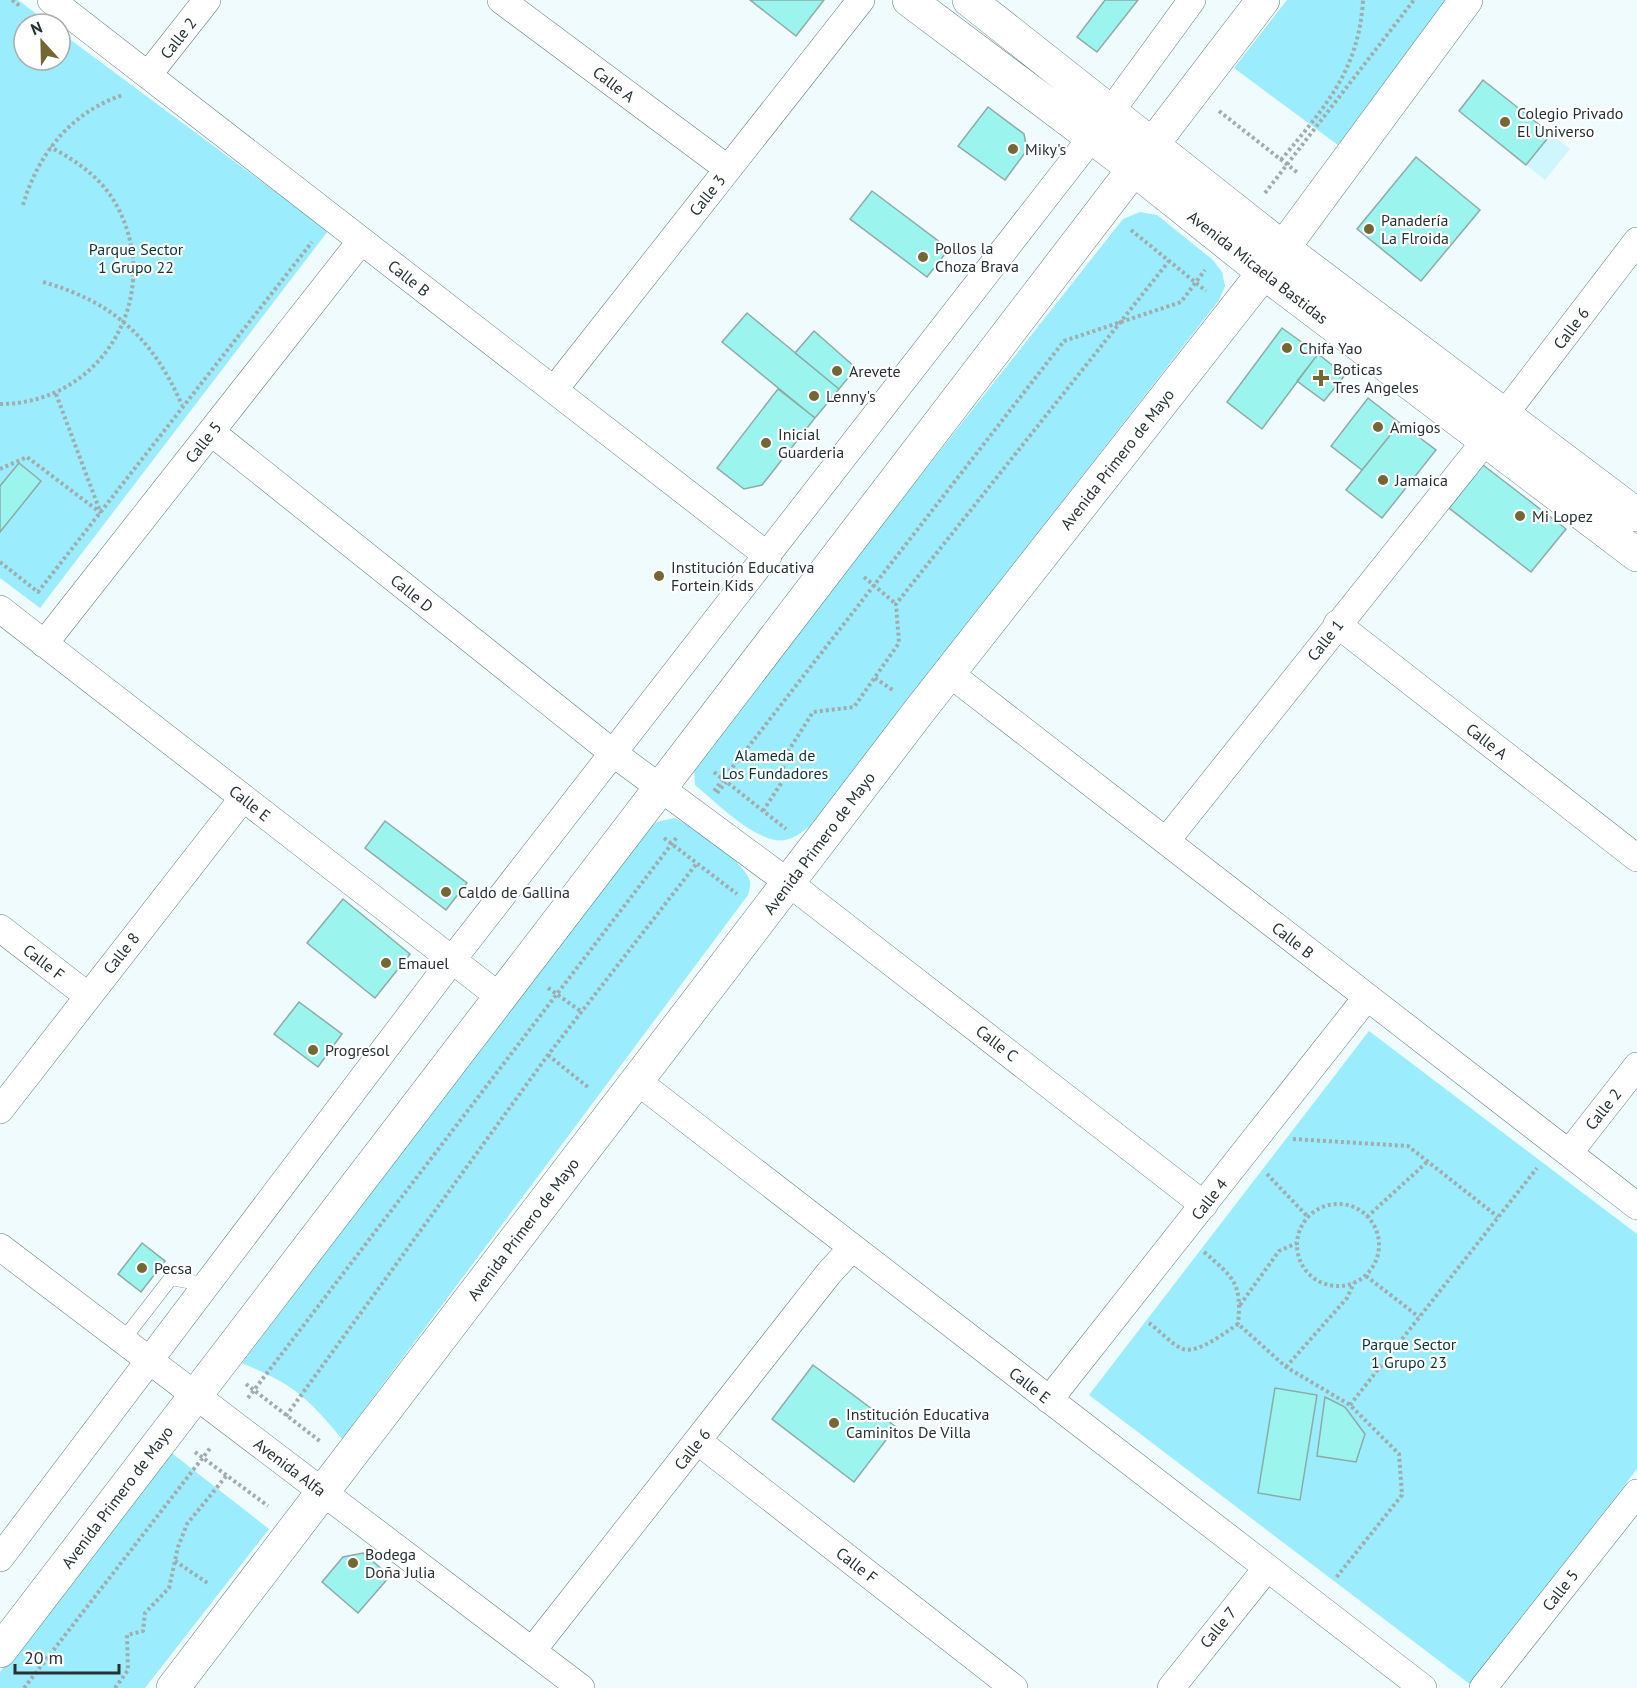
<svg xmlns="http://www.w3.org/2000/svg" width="1637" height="1688" viewBox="0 0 1637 1688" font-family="'PT Sans',sans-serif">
<rect width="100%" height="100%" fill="#f0fbfd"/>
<path fill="#cff5fd" d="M1483,80L1570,149L1545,180L1459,111Z"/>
<path fill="#9becfd" d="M0,0H18L50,24H24V60H60V32L328,231L40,608L0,578Z
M1287,0H1450L1338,145L1234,68Z
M1140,212L1157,215L1213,260L1222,272L1225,286L1219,300L809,827C803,831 796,837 789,839C761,849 715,801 695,785L694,769L700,755L1123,219Z
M674,818C692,825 745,862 750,881C751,885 749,891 748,895L342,1439C305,1395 295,1386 242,1363L644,832L657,822Z
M1369,1031L1637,1234V1469L1471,1685L1089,1395Z
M169,1451L269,1529L145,1688H0V1672Z"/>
<path fill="#9bf4ed" stroke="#8eaaa7" stroke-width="1.5" d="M750,0H824L796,36Z
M1105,0H1138L1097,52L1077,37Z
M1483,80L1551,134L1526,165L1459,111Z
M988,107L1024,134L1027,150L1005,180L958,146Z
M1416,157L1480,210L1421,281L1357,229Z
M872,191L949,249L927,277L850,219Z
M747,313L839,389L815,418L722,342Z
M1282,328L1318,354L1262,429L1227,402Z
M814,331L856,368L839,389L795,353Z
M1318,354L1345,375L1324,401L1297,381Z
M778,389L815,418L762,485L744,489L717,468Z
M1368,398L1400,423L1362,470L1331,446Z
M1400,423L1436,450L1382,518L1346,490Z
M19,463L41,481L0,532V486Z
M1483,465L1566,529L1531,572L1449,508Z
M385,821L467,883L446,910L365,848Z
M343,899L410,954L375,998L307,943Z
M299,1002L342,1034L318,1067L274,1034Z
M142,1243L165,1261L141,1292L118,1274Z
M813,1365L896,1427L854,1482L772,1419Z
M1275,1388L1317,1395L1300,1500L1258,1493Z
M1325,1397L1345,1407L1365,1434L1356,1462L1317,1456Z
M363,1553L390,1576L358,1613L322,1582L343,1557Z"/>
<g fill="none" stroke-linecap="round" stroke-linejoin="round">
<defs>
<path id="service" d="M123,1340L171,1278L208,1285"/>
<path id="minor" d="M51,0L768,556
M501,0L728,169
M148,75L207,0
M554,390L861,0
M1504,415L1637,241
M211,432L613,753L789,883L1204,1205
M0,609L500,997
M1337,624L1637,858
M44,644L361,241
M949,673L1637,1206
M1166,841L1486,440
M0,928L88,996
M637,1081L1423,1688
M0,1110L243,798
M1569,1153L1637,1066
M0,1247L581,1688
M1049,1400L1367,997
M699,1442L1014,1688
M0,1558L452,960L1092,137L1192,0
M532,1651L829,1273L852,1248
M1171,1688L1267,1568
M1483,1688L1637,1493"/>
<path id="tertiary" d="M1283,248L1637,515
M1263,272L1637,555"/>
<path id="secondary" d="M909,0L1134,169L1263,272
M969,0L1283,248
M0,1651L1263,0
M173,1688L920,710L1283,248L1466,0"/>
</defs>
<use href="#service" stroke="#627b81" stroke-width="15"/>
<use href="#minor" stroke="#627b81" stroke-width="28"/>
<use href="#tertiary" stroke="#627b81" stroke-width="34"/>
<use href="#secondary" stroke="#627b81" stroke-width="34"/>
<path stroke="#a1acae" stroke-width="4" stroke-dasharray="3 3" stroke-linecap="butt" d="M12,0L21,7
M1219,111L1298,173
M1281,160C1324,108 1359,71 1363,0
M1265,193L1414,0
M23,205C38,154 71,112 123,95
M1131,230L1206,291
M43,282C114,302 153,339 182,405
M56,394L100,511
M0,404C102,404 165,296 117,206C102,178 77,161 50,147
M0,469L27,457L101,513
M0,562L38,592L312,242
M864,577L896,604
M875,678L894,691
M714,772L786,829
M714,791L1064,341L1181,302L1205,270
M717,793L726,782
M763,811L782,782L784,758L813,712L854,707L899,643L896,604L1169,261
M664,838L737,894
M548,988L582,1012
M548,1055L589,1088
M1293,1139L1408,1146L1498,1217
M1267,1174L1308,1217
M1297 1245a41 41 0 1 1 82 0a41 41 0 1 1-82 0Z
M1367,1217L1427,1162
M1204,1252C1234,1278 1242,1283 1238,1324
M1366,1276L1419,1317
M1240,1305L1279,1251L1297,1243
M1149,1323C1159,1330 1172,1345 1183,1349C1198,1354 1226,1332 1238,1324L1286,1367L1350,1405L1399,1454L1402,1495L1335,1579
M1286,1367L1347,1298L1354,1283
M246,1384L321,1442
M248,1398L677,837
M1350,1405L1537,1168
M286,1416L548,1055L697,863
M195,1452L268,1506
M175,1561L209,1584
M24,1688L211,1447
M115,1688L128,1670L127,1635L143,1631L145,1613L169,1588L178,1547L187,1524L227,1475"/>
<use href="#service" stroke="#fff" stroke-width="14"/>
<use href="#minor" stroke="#fff" stroke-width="27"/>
<use href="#tertiary" stroke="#fff" stroke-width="33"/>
<use href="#secondary" stroke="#fff" stroke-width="33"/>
</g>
<g fill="#736734" stroke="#fff" stroke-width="2">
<circle cx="1505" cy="122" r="6"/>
<circle cx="1013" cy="149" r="6"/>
<circle cx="1369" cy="229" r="6"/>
<circle cx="923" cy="257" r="6"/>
<circle cx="1287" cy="348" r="6"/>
<circle cx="837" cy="371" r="6"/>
<path d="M1318 369h6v6h6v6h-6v6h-6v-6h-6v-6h6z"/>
<circle cx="814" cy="396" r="6"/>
<circle cx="1378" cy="427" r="6"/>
<circle cx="766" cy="443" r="6"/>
<circle cx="1383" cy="480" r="6"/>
<circle cx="1520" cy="516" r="6"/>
<circle cx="659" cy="576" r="6"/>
<circle cx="446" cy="892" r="6"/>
<circle cx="386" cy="963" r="6"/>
<circle cx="313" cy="1050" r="6"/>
<circle cx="142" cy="1268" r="6"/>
<circle cx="834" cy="1423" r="6"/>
<circle cx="353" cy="1563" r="6"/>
</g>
<g text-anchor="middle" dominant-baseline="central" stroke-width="4.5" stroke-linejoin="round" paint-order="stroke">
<g font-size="16" fill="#263133" stroke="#fff">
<text transform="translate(178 38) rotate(-52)">Calle 2</text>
<text transform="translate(614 84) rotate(37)">Calle A</text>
<text transform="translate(707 195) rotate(-52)">Calle 3</text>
<text transform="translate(1258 267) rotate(38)">Avenida Micaela Bastidas</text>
<text transform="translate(409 278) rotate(38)">Calle B</text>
<text transform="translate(1571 328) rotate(-53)">Calle 6</text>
<text transform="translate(203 442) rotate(-52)">Calle 5</text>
<text transform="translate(1117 459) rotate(-52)">Avenida Primero de Mayo</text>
<text transform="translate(412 593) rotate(39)">Calle D</text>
<text transform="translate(1325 640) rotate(-52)">Calle 1</text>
<text transform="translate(1487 741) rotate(38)">Calle A</text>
<text transform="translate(250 803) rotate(38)">Calle E</text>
<text transform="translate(819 843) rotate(-53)">Avenida Primero de Mayo</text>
<text transform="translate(1293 940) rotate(38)">Calle B</text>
<text transform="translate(121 953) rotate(-52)">Calle 8</text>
<text transform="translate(44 962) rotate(38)">Calle F</text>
<text transform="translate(997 1043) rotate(38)">Calle C</text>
<text transform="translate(1603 1109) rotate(-52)">Calle 2</text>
<text transform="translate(1209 1199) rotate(-52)">Calle 4</text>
<text transform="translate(523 1229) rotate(-53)">Avenida Primero de Mayo</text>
<text transform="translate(1030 1385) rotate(38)">Calle E</text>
<text transform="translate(692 1449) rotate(-52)">Calle 6</text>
<text transform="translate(290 1467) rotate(37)">Avenida Alfa</text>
<text transform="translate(117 1497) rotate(-53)">Avenida Primero de Mayo</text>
<text transform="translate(857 1565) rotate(38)">Calle F</text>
<text transform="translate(1560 1590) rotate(-52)">Calle 5</text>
<text transform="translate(1218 1627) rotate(-51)">Calle 7</text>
</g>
<g font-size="16" fill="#263133" stroke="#fff" text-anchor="start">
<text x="1517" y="113">Colegio Privado<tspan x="1517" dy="18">El Universo</tspan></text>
<text x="1025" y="149">Miky's</text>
<text x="1381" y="220">Panadería<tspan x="1381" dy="18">La Flroida</tspan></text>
<text x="935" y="248">Pollos la<tspan x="935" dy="18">Choza Brava</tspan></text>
<text x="1299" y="348">Chifa Yao</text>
<text x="1333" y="369">Boticas<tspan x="1333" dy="18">Tres Angeles</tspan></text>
<text x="849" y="371">Arevete</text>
<text x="826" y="396">Lenny's</text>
<text x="1390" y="427">Amigos</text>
<text x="778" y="434">Inicial<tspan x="778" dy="18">Guarderia</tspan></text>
<text x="1395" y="480">Jamaica</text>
<text x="1532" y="516">Mi Lopez</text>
<text x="671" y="567">Institución Educativa<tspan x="671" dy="18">Fortein Kids</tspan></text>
<text x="458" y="892">Caldo de Gallina</text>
<text x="398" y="963">Emauel</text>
<text x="325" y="1050">Progresol</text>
<text x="154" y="1268">Pecsa</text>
<text x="846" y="1414">Institución Educativa<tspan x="846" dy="18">Caminitos De Villa</tspan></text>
<text x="365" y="1554">Bodega<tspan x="365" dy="18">Doña Julia</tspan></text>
</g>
<g font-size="16" fill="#09343b" stroke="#fff">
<text x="136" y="249">Parque Sector<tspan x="136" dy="18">1 Grupo 22</tspan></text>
<text x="775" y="755">Alameda de<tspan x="775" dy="18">Los Fundadores</tspan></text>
<text x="1409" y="1344">Parque Sector<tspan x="1409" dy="18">1 Grupo 23</tspan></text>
</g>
</g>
<g transform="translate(42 42) rotate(338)"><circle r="28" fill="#ffffff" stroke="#a8adad" stroke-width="1.5"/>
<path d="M0-4.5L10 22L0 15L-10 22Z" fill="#736734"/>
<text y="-9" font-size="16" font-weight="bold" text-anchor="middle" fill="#263133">N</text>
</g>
<path d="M15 1664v9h104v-9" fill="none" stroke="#263133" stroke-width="3"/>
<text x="24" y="1664" font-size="18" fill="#263133" stroke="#ffffff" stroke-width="4.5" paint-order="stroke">20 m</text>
</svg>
